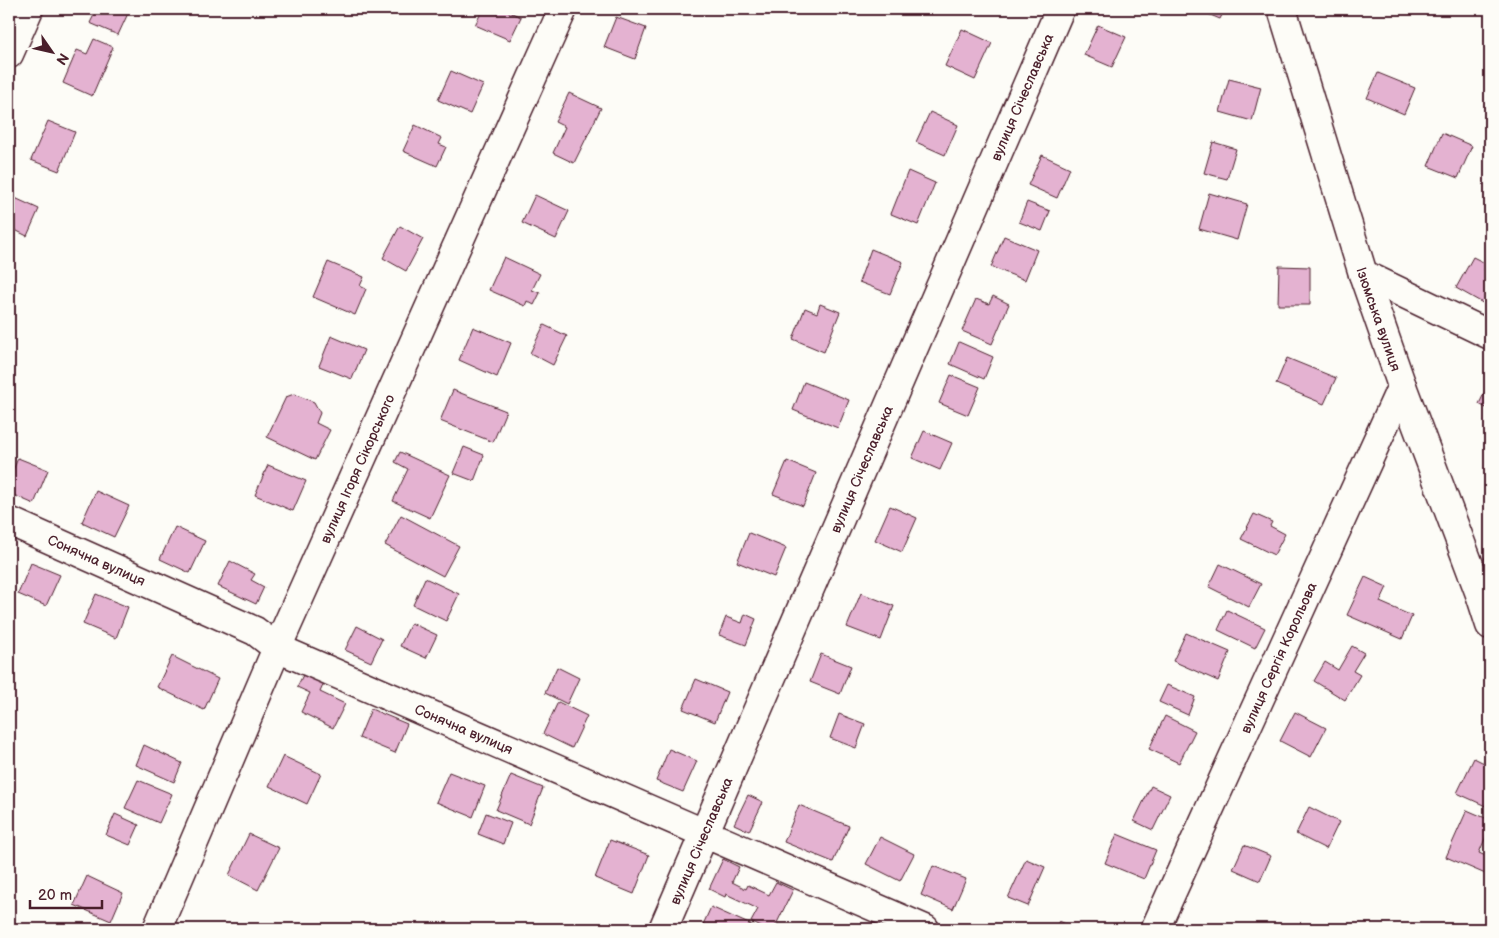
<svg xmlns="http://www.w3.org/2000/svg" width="1499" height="938" viewBox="0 0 1499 938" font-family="'Balsamiq Sans',sans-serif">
<rect width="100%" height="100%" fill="#fdfcf7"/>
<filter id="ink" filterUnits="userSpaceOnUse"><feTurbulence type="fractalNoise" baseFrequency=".02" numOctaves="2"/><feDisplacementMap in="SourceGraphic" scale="10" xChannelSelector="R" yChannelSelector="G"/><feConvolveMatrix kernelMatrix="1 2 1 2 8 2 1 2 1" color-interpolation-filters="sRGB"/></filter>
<g filter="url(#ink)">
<path fill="#e4b2d1" stroke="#4a1f2b" d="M97,9H130L118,35L90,23Z
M483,9H488L497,13L500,9H503L521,17L510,40L475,25Z
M1129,9H1141L1139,13Z
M1196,9H1225L1220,19Z
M616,17L646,28L635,59L604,47Z
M1098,25L1126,37L1112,67L1084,55Z
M962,29L992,43L975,80L945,66Z
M94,39L113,47L92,96L63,83L77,50L87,54Z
M451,71L483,85L470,114L438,100Z
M1378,73L1415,88L1404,114L1367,98Z
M1229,79L1261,87L1252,121L1220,112Z
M569,93L601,108L574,163L553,153L565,127L555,122Z
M930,112L958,125L945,155L916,142Z
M48,121L75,132L59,171L31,160Z
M415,125L442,138L439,144L446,147L437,166L403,151Z
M1442,133L1472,146L1458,178L1428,166Z
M1213,142L1236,149L1227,179L1204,173Z
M1042,155L1070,168L1057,198L1028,185Z
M908,171L935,183L918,225L891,214Z
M1209,193L1247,204L1237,240L1199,229Z
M535,195L569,211L556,239L522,223Z
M15,198L39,209L27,236L9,227V211Z
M1027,202L1050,211L1042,231L1019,222Z
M400,226L423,239L406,271L383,258Z
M1004,236L1037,250L1025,280L991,267Z
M871,249L903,262L890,294L859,282Z
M504,257L540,274L532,290L540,293L534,305L527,301L525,306L489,290Z
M1473,257L1487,264L1484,270L1490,274V301L1488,306L1456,288Z
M328,262L364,277L360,286L366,289L355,315L313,297Z
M1279,266L1310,267V305H1278Z
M993,296L1009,304L992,344L962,331L976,299L989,304Z
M820,304L840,312L824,352L793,339L805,308L817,313Z
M544,325L567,336L553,365L530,353Z
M473,327L511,343L497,377L459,360Z
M331,336L364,350L352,379L319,366Z
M959,342L993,357L984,379L950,364Z
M1287,358L1336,378L1324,404L1276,384Z
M951,375L980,387L968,415L939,403Z
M1490,381V410L1479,404Z
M804,382L849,400L838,428L793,410Z
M453,390L506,411L493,442L440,421Z
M294,394L314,402L320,413L316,423L330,430L315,460L267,437L286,397Z
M924,431L952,443L940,470L912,458Z
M464,447L484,455L474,481L453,473Z
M400,452L450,475L430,518L393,501L408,469L395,462Z
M18,458L48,470L34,504L9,493V480Z
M787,461L816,473L803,506L773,494Z
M268,465L306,481L293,511L255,495Z
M96,491L129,506L114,537L82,522Z
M890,506L917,518L902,552L875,540Z
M1254,514L1272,522L1270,526L1285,534L1274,555L1241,539Z
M401,515L459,546L443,576L385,545Z
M175,527L205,541L190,573L160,559Z
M749,533L786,548L774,577L737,562Z
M1490,545V565L1483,562Z
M230,561L255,574L251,580L264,587L256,604L218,586Z
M31,563L60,575L46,606L18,594Z
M1220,564L1261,584L1249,607L1209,587Z
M1365,577L1387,587L1380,602L1412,616L1402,639L1347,615Z
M425,578L459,594L446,621L413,605Z
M861,593L894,606L881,640L847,627Z
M96,594L128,607L116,638L83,624Z
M1227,610L1265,628L1255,648L1218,630Z
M745,614L756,619L746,645L719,635L726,617L742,623Z
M411,623L437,635L426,658L400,646Z
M357,626L382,639L371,662L345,650Z
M1186,633L1230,652L1218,681L1173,661Z
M1352,646L1364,653L1353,671L1360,675L1345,700L1314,681L1325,662L1338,670Z
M821,654L851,666L840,694L810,682Z
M172,656L218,679L204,710L157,687Z
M557,667L579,678L567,704L545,693Z
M304,673L324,683L320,692L345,704L333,728L301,712L310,693L297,687Z
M696,679L727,692L715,722L683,709Z
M1167,685L1195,697L1188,715L1159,702Z
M558,702L587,716L572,748L543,734Z
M371,709L407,724L395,753L359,738Z
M1295,712L1326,728L1311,757L1280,741Z
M839,714L865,724L856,748L830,738Z
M1165,716L1195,731L1179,763L1149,749Z
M144,745L182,763L174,782L136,765Z
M669,749L697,761L683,792L656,781Z
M283,756L321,774L307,804L269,786Z
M1474,758L1490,766V808L1457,793Z
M449,772L485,786L473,817L436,802Z
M511,775L543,788L529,824L496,810Z
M138,780L172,794L159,823L125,808Z
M1151,786L1170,795L1153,830L1134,821Z
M748,795L763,802L749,831L734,824Z
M799,805L849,826L833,862L784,842Z
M1309,807L1339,822L1326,849L1296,834Z
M1467,810L1490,820V827L1479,853L1490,858V876L1446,857Z
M486,813L511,823L503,844L478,834Z
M115,814L139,825L130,845L106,835Z
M249,834L279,848L258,890L229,875Z
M1117,834L1156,850L1144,879L1105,863Z
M880,837L914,854L900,881L866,864Z
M610,840L649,855L634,894L595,878Z
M1244,845L1271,856L1260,881L1233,869Z
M723,859L739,867L732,882L746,889L748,885L769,895L776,882L793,890L774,929H765L751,922L758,909L726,894L725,897L709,889Z
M1026,859L1045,867L1028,906L1008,898Z
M933,866L966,879L953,909L921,895Z
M87,876L123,893L111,921L74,905Z
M711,907L760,929H701Z
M1059,921L1078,929H1055Z"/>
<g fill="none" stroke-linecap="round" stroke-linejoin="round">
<defs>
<g id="minor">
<path id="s1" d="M1282,9L1363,274L1402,386L1480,594L1490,625"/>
<path d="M9,54L29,9"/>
<path d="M1363,274L1490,335"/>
<path id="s2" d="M9,521L255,631L277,648L925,929"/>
<path id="s3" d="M157,929L277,648L563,9"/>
<path id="s4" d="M663,929L1060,9"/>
<path id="s5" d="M1155,929L1402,386"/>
</g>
</defs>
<use href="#minor" stroke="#4a1f2b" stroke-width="31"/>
<use href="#minor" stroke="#fdfcf7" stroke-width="28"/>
</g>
</g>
<g text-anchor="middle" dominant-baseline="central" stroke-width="4" stroke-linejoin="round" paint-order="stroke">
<g font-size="14" fill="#4a1f2b" stroke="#fdfcf7">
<text stroke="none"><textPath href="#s4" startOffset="906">вулиця Січеславська</textPath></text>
<text stroke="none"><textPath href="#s1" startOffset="325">Ізюмська вулиця</textPath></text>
<text stroke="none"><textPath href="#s3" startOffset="502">вулиця Ігоря Сікорського</textPath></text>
<text stroke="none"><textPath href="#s4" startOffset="501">вулиця Січеславська</textPath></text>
<text stroke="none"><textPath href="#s2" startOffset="96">Сонячна вулиця</textPath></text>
<text stroke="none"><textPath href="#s5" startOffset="298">вулиця Сергія Корольова</textPath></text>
<text stroke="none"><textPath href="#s2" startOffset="501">Сонячна вулиця</textPath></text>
<text stroke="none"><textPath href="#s4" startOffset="96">вулиця Січеславська</textPath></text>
</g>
</g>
<rect width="1499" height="938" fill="none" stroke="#fdfcf7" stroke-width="30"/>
<rect x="15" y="15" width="1469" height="908" fill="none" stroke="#4a1f2b" stroke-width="2" filter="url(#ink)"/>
<g transform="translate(52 52) rotate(124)" stroke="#fdfcf7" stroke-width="4" paint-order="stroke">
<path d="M0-4L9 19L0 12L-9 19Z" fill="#4a1f2b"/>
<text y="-8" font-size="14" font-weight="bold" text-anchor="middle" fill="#4a1f2b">N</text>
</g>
<path d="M30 900v8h72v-8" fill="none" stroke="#4a1f2b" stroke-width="2.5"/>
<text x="38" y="900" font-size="15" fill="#4a1f2b" stroke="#fdfcf7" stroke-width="4" paint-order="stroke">20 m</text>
</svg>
